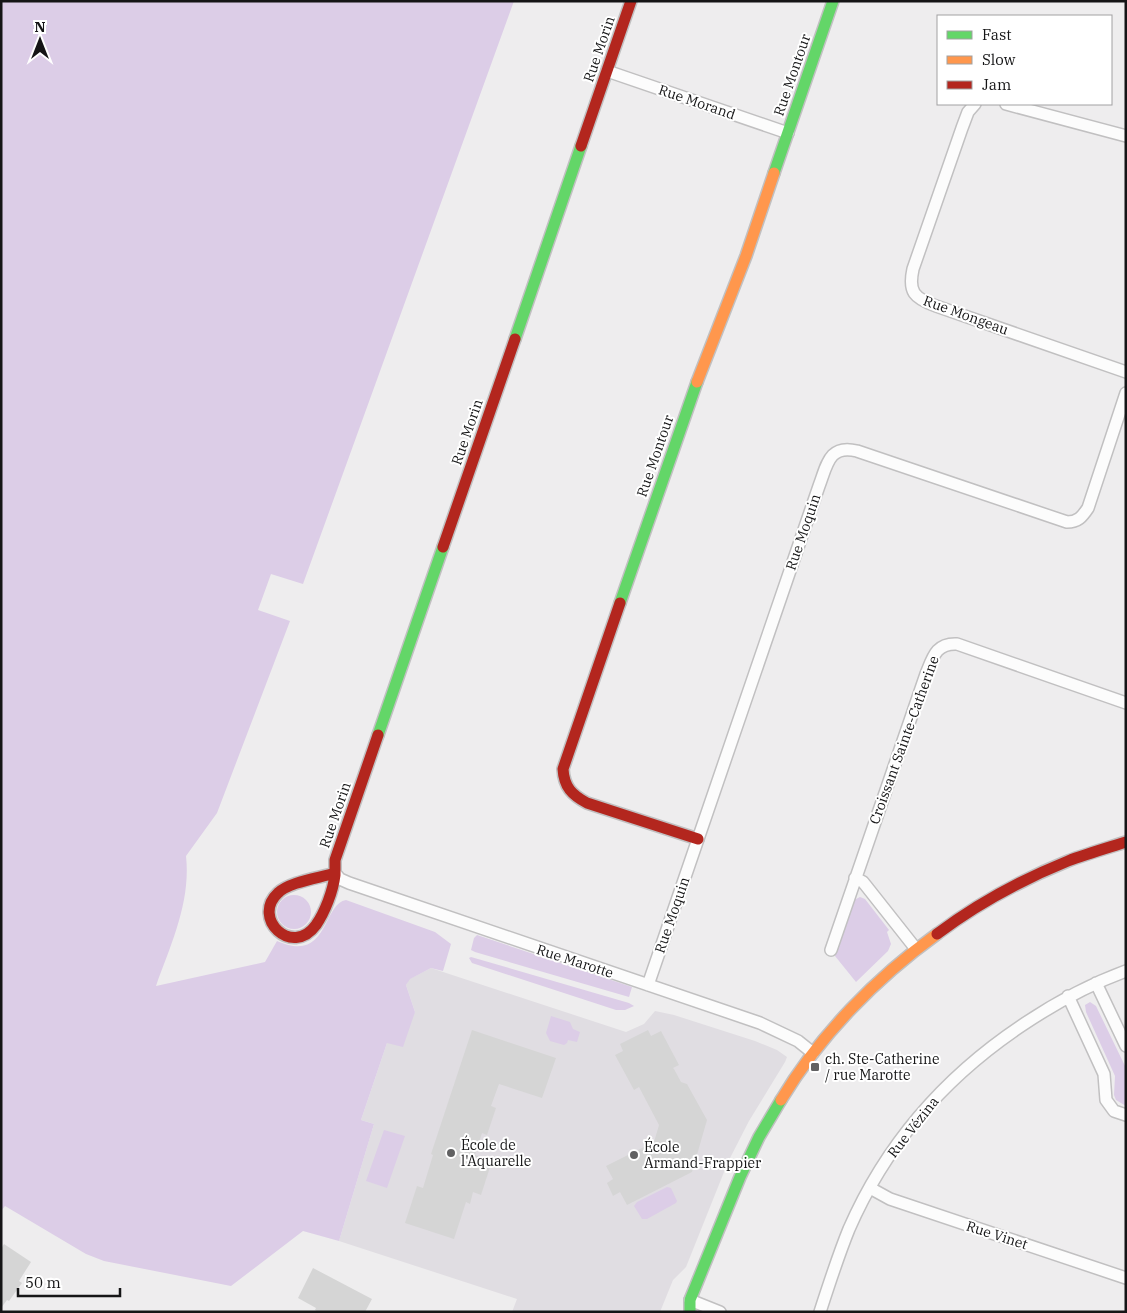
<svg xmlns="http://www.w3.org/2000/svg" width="1127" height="1313" viewBox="0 0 1127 1313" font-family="'IBM Plex Serif',serif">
<rect width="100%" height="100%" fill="#eeedee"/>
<path fill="#e0dde2" d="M431,968L626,1032L644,1024L655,1011L674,1015L755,1041L777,1050L787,1057L785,1062L749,1121L728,1162L686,1267L673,1280L660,1312H512L517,1299L339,1241L374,1124L361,1120L387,1043L415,1012L406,985L409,979Z"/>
<path fill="#dccde7" d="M1,1H514L303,584L271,574L258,610L290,621L217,813L186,856C191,902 171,944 156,986L265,962L277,941C329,964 322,904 346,900L435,932L451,944L443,971L431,968L410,979L406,985L415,1012L403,1047L387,1043L361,1120L374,1124L339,1241L303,1231L231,1286L104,1261L86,1254L5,1206L1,1211Z
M277 912a17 17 0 1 1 34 0a17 17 0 1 1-34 0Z
M860,897L865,899L889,930L887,932L891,944L888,951L856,982L835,956L854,900Z
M477,935L632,987L629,997L475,952L471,950L474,938Z
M471,957L629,1003L634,1006L625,1010H616L472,963L469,958Z
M1090,1002L1096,1006L1126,1068V1106L1116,1100L1114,1095L1115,1076L1086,1012L1085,1005Z
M551,1016L570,1022L573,1029L580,1032L577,1042L568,1040L567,1043L564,1045L550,1041L546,1033Z
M384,1130L405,1136L387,1188L366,1181Z
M667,1187L671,1188L677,1201L676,1203L647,1219H642L634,1206L637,1202Z"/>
<path fill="#d5d5d5" d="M472,1030L556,1058L542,1098L499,1084L491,1106L496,1108L487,1135L482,1133L475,1155L492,1161L481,1195L473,1192L470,1204L466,1202L454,1239L405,1223L417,1186L423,1188L433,1155L431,1154Z
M648,1030L651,1036L661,1031L679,1065L673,1068L674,1069L681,1082L687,1084L707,1120L692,1172L627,1205L620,1192L613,1196L607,1183L613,1179L606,1166L654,1142L659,1125L639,1087L634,1090L615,1055L623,1051L620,1044Z
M4,1244L31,1262L19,1281L22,1283L9,1301L7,1300L1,1308V1249Z
M313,1268L372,1299L365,1312H318L315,1310L316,1308L298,1298Z"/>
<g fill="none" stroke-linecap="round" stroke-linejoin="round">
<defs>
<path id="street" d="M607,71L788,133
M975,104L968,112L962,128L913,269C908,292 914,298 936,306L1126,372
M1006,104L1126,136
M335,873L340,879L349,883L760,1023L798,1041L813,1053
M855,878L863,882L867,887L916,949
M831,950L926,674C933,657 936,643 957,644L1126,703
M1096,983L1126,1046
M648,985L819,486C827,465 829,444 857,451L1067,522C1078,522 1082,517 1088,508L1126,393
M1068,996L1104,1074L1106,1100L1114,1111L1126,1115
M870,1188L890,1199L1126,1278
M690,1300L720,1312
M820,1312C829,1284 838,1256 849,1229C886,1144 945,1077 1021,1026C1055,1003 1088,985 1126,971"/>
<path id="fast" d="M774,173L833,1
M515,339L581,146
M620,603L697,382
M378,735L443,547
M690,1312V1300L740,1177L759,1137L781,1100"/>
<path id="slow" d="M697,382L746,256L774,173
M781,1100C820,1035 876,978 937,934"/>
<path id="jam" d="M581,146L631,1
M443,547L515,339
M620,603L563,769C564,787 572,795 587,803L698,839
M335,873C319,878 289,882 278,893C251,918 292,958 316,925C325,912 333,891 335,875C335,870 335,865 335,860L378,735
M937,934C977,904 1021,880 1068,861C1086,854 1107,848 1126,842"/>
</defs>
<use href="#street" stroke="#c1c0c1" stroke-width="14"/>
<use href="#fast" stroke="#c1c0c1" stroke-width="14"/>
<use href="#slow" stroke="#c1c0c1" stroke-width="14"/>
<use href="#jam" stroke="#c1c0c1" stroke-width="14"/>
<use href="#street" stroke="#fcfcfc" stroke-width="11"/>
<use href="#fast" stroke="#63d668" stroke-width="11"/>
<use href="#slow" stroke="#ff974d" stroke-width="11"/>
<use href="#jam" stroke="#b3261e" stroke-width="11"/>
</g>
<g fill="#616162" stroke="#fff" stroke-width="2">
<rect x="810" y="1062" width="10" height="10" rx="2.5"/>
<circle cx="451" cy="1153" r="5"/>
<circle cx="634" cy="1155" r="5"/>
</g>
<g text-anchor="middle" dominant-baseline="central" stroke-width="4" stroke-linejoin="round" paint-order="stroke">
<g font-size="14" fill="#151516" stroke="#fff">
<text transform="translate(599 49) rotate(-71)">Rue Morin</text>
<text transform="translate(792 75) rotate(-71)">Rue Montour</text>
<text transform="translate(697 102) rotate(19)">Rue Morand</text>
<text transform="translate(966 315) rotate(20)">Rue Mongeau</text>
<text transform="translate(467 432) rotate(-71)">Rue Morin</text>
<text transform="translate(655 456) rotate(-71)">Rue Montour</text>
<text transform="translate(803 532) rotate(-71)">Rue Moquin</text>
<text transform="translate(904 740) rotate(-70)">Croissant Sainte-Catherine</text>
<text transform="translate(335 815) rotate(-71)">Rue Morin</text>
<text transform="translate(672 915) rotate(-71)">Rue Moquin</text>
<text transform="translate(575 961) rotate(18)">Rue Marotte</text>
<text transform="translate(913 1127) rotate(-52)">Rue Vézina</text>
<text transform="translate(997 1235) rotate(18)">Rue Vinet</text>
</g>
<g font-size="14" fill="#151516" stroke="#fff" text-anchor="start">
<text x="825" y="1059">ch. Ste-Catherine<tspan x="825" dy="16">/ rue Marotte</tspan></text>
<text x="461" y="1145">École de<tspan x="461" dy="16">l'Aquarelle</tspan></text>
<text x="644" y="1147">École<tspan x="644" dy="16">Armand-Frappier</tspan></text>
</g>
</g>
<rect width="1127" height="1313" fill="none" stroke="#151516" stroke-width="5"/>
<rect x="937" y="15" width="175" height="90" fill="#ffffff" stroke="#a1a1a2"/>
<rect x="947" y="31" width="25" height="8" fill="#63d668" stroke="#a1a1a2"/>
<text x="982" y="40" font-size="15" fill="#151516">Fast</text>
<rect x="947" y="56" width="25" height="8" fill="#ff974d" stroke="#a1a1a2"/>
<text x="982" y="65" font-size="15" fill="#151516">Slow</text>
<rect x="947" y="81" width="25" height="8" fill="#b3261e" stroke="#a1a1a2"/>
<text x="982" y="90" font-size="15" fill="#151516">Jam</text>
<g transform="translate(40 40)" stroke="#ffffff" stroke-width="4" paint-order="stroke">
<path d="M0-4L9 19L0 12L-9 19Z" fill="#151516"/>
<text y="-8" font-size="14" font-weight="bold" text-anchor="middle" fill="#151516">N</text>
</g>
<path d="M18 1288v8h102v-8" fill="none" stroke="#151516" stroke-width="2.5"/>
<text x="25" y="1288" font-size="15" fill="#151516" stroke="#ffffff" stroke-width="4" paint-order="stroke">50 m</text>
</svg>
